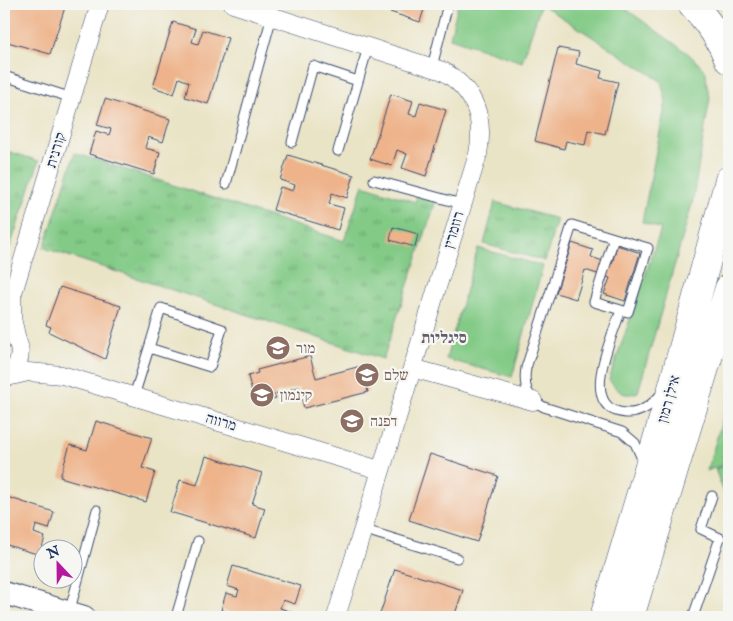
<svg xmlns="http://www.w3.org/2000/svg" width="733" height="621" viewBox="0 0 733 621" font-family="'IM FELL English','Frank Ruhl Libre',serif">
<defs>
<pattern id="park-tufts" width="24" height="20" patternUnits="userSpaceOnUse" patternTransform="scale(1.25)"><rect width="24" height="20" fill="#82ca86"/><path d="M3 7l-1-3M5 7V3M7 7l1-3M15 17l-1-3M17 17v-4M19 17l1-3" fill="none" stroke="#6aa471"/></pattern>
</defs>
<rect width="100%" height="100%" fill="#f6f6f2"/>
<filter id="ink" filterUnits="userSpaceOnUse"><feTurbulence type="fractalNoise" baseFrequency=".02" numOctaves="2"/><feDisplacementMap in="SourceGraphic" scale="10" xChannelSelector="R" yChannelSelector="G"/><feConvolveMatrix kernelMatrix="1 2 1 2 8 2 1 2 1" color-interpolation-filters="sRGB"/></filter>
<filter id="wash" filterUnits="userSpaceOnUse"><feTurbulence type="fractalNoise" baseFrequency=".0096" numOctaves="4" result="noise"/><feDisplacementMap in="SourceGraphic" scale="20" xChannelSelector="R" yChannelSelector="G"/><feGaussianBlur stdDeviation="1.12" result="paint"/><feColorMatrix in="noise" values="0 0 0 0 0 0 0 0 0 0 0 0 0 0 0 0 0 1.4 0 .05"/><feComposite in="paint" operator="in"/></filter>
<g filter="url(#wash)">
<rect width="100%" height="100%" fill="#eae4c6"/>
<path fill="#82ca86" stroke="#4e7c72" d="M458,4H619L690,55L706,72L707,86L710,98L692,204L638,392C623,398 618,391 609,380L661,229L642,222L666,102L661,81L541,4L522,62L450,38Z
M478,248L543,266L512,377L446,359Z
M729,464V506L715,469Z"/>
<path fill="url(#park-tufts)" stroke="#4e7c72" d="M4,150L39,161L10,247L4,245Z
M75,153L344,241L363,185L415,202L418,192L437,198L383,359L44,248Z
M495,202L557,219L545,261L484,244Z
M729,397V462L707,471Z"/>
<g id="blocks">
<path fill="#eeb38a" d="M4,4H66L50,54L4,41Z
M366,4H417L425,6L420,22Z
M173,22L196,29L192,42L198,44L203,30L228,38L208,104L185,97L189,82L179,78L174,94L153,87Z
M558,48L579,52L576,64L602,71L600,78L618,82L605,134L588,130L585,145L566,141L564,149L535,141Z
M391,94L413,101L409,114L416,116L420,102L446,110L426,176L402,168L407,154L397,150L392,166L370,159Z
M105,99L170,119L163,142L148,137L145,148L160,152L154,174L89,154L96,131L109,135L111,129L97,125Z
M288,155L354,175L347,198L332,193L329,204L344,208L338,230L273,210L280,187L293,191L295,185L280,180Z
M393,227L418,234L415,247L390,240Z
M572,243L593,250L591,257L612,264L617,245L640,253L625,301L604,294L610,278L585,270L576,299L556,293Z
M60,287L121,306L105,359L49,332L51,327L46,325Z
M310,356L316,378L361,366L368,392L304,408L299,387L274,394L276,398L255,404L248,376L258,373L257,370Z
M96,421L152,438L142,468L155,472L146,502L60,477L70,445L87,450Z
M430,454L498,476L477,542L409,520Z
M206,456L262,473L252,504L265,508L256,538L170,512L180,480L197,485Z
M4,496L54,512L49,529L36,525L34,533L45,537L40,555L4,544Z
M233,566L301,586L295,604L283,600L280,608L292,612L290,617H244L221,610L226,593L237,596L239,590L227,586Z
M395,569L463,590L454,617H379Z"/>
</g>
</g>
<g filter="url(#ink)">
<use href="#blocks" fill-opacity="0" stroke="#3a4a6e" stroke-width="1"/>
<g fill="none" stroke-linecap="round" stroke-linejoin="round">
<defs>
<path id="service" d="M432,67L448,4
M4,76L72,98
M292,142L313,66L358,81
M338,151L368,47
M374,180L462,204
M226,184L272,16
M614,238L648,248L628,312L621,310
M161,308L222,329L210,367L149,348Z
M134,396L149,348
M643,461L635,443L622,432L544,407C527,399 523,386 526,368L572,225L614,238L594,302L621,310C613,335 576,410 626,413C641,414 653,404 662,393
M362,529L457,558
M69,613L97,510
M176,617L198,541
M693,617L720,538L701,529L712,496"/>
<path id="minor" d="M233,4L443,71C475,90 485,118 478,154L336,617
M17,340L12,318V296L100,4
M412,368L533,401
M7,377L28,372L62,375L380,470
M4,379C21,369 26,346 10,332"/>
<path id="tertiary" d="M4,593L84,617"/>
<path id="primary" d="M604,617L671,392L729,180
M630,617L729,288"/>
<path id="trunk" d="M692,4C708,21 720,38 729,60"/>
</defs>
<use href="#service" stroke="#3a4a6e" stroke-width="11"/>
<use href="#minor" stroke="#3a4a6e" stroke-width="19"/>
<use href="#tertiary" stroke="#3a4a6e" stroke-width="24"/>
<use href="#primary" stroke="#3a4a6e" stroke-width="29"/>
<use href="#trunk" stroke="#3a4a6e" stroke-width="29"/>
<use href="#service" stroke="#fff" stroke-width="9"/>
<use href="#minor" stroke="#fff" stroke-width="18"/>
<use href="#tertiary" stroke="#fff" stroke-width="22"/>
<use href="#primary" stroke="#fff" stroke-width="28"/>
<use href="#trunk" stroke="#fff" stroke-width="28"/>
</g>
</g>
<defs>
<symbol id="school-disc" viewBox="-11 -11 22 22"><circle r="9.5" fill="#8d6e63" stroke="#f6f6f2"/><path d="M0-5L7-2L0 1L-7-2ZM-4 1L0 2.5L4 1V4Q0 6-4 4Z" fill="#fff"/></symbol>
</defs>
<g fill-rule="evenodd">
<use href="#school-disc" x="264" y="334" width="28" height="28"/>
<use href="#school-disc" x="353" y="361" width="28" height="28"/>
<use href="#school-disc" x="248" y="381" width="28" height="28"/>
<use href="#school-disc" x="338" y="407" width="28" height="28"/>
</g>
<g text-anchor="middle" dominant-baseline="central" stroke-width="4.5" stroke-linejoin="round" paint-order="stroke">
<g font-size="15" fill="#1b2f5e" stroke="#f6f6f2">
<text transform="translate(56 150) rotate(-73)">קורנית</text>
<text transform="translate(454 230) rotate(-73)">רוזמרין</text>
<text transform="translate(669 399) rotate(-74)">אילן רמון</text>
<text transform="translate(221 422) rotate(16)">מרווה</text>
</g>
<g font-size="15" fill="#785e54" stroke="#f6f6f2" text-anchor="start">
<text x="296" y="348">מור</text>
<text x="384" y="375">שלם</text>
<text x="280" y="395">קינמון</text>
<text x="370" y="421">דפנה</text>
</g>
<g font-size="16" font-weight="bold" fill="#655d6d" stroke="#f6f6f2">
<text x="444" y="339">סיגליות</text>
</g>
</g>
<rect width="733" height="621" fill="none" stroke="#f6f6f2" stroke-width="20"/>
<g transform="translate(58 564) rotate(338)"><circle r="24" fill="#f6f6f2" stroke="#9ea6b7"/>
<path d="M0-4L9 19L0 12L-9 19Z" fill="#b5179e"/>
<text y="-8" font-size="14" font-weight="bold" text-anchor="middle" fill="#1b2f5e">N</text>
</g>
</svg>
